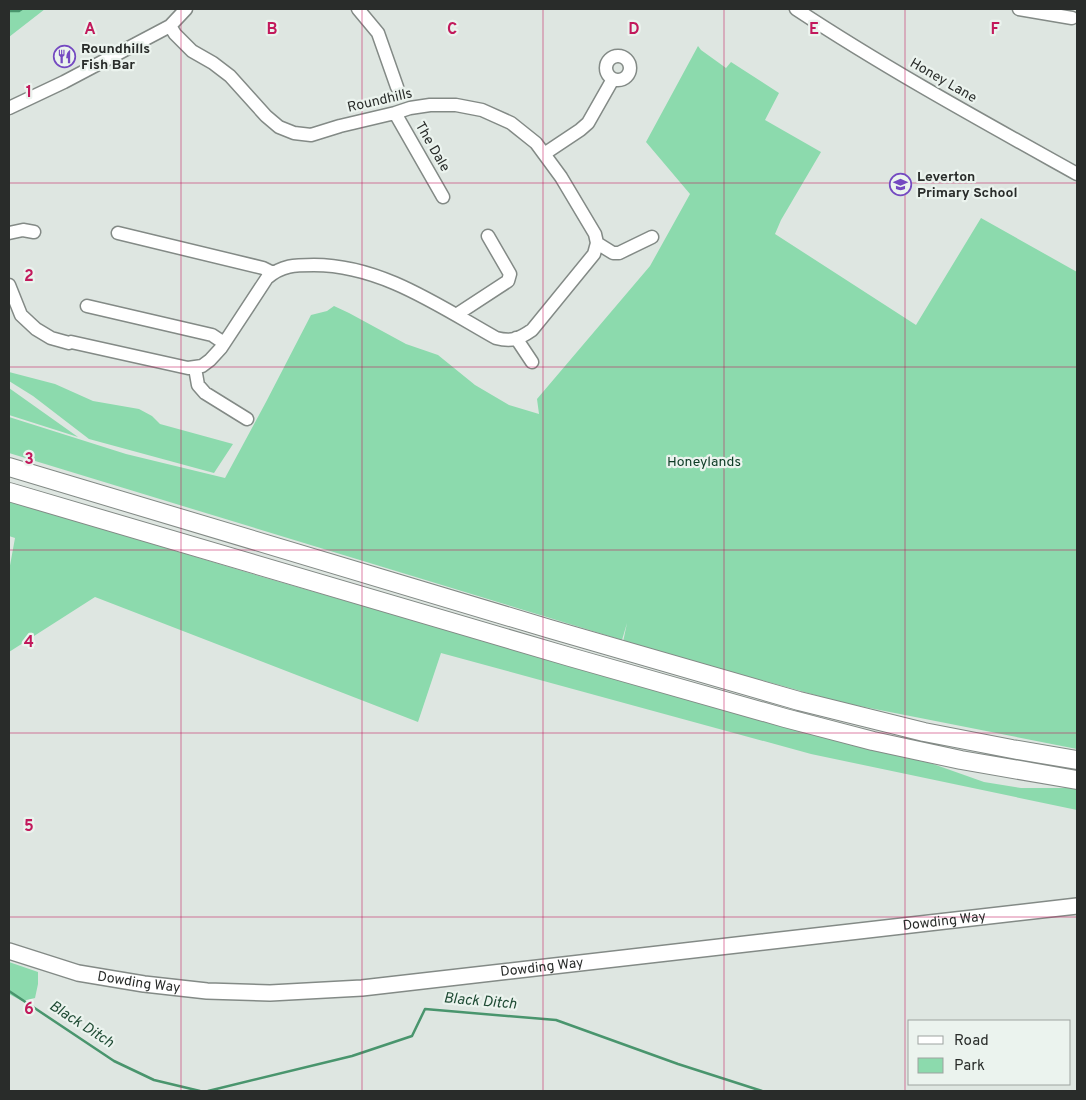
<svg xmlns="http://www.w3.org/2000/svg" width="1086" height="1100" viewBox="0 0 1086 1100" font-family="Overpass,sans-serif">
<rect width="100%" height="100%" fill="#dee6e1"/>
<path fill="#8cdaad" d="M9,9H45L9,37Z
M698,46L701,50L726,68L731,62L779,93L765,120L821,152L781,220L775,234L916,325L981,218L1077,272V749L844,703L623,642L627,623L622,640L9,453V417L126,454L225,478L266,402L311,315L327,311L334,306L349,313L406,344L438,355L475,385L509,405L539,414L537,399L650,266L690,194L646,142Z
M9,372L55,384L93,401L139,409L152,416L160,424L233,444L214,473L89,439L33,396L9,381Z
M9,388L78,437L9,415Z
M9,501L259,576L814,735L919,759L984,782L1021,788H1077V810L811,754L441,653L418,722L95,597L9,652V571L15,538L9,536Z
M9,962L38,972V984L35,998L22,1001L9,994Z"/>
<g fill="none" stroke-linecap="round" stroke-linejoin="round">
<path stroke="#49956d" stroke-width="2.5" d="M9,11H19L22,9
M9,991L114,1061L154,1080L200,1091
M208,1091L352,1056L412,1036L425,1009L556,1020L678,1064L762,1091"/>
<defs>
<path id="minor" d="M358,9L378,33L397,87
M796,9C887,69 982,121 1077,174
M1019,9L1072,18
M606 68a12 12 0 1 1 24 0a12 12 0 1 1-24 0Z
M9,108L64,82L170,26L186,9
M395,113L443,197
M544,154L580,130L588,123L613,79
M9,233L23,230L34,232
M118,233L263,268L273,273
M597,243L613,253H619L652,237
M9,285L21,315L36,329L51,338L69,343L71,342L188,368L202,366L210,360L221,348L267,278C282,265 295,265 314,265C381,265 439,306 496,338C512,342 519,339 532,330L594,254L597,243L595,234L561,177L536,143L511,123L482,110L456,105H430L410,108L395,113L340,126L311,135L294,133L279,127L266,116L230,76L213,63L192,51L175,34L170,26
M87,306L212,335L224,343
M456,315L508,281L510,274L488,236
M516,338L532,362
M195,368L198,385L205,393L247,419"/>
<g id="major">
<path id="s1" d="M9,951L78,973L144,984L207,991L270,993L362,988L1077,906"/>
</g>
<path id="highway" d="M9,467L550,629L799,701L924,732L1012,749L1077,760
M9,492L570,657L785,718L873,741L961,760L1077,780"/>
</defs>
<use href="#minor" stroke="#838a86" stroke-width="15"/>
<use href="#major" stroke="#838a86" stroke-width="18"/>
<use href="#highway" stroke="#838a86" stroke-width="20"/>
<use href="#minor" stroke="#fff" stroke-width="12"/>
<use href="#major" stroke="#fff" stroke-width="15"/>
<use href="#highway" stroke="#fff" stroke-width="18"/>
</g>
<path fill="none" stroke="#c2185b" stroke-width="1" stroke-opacity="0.55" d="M181,9V1091M362,9V1091M543,9V1091M724,9V1091M905,9V1091M9,183H1077M9,367H1077M9,550H1077M9,733H1077M9,917H1077"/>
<defs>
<symbol id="restaurant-ring" viewBox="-11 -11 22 22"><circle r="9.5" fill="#ebf3ee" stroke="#7449c1" stroke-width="1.5"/><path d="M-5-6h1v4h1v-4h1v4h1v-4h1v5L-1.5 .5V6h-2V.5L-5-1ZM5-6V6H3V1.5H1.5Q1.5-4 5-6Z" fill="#7449c1"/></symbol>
<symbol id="school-ring" viewBox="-11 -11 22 22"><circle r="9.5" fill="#ebf3ee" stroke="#7449c1" stroke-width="1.5"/><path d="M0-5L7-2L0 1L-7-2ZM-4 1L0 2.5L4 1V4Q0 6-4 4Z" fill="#7449c1"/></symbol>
</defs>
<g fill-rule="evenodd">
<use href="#restaurant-ring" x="52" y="44" width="25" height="25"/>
<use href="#school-ring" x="888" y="172" width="25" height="25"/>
</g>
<g text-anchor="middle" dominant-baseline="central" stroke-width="4.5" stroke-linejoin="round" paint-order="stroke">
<g font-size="14" font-weight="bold" fill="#292c2a" stroke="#ebf3ee" text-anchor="start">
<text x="81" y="49">Roundhills<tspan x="81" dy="16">Fish Bar</tspan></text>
<text x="917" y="177">Leverton<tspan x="917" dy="16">Primary School</tspan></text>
</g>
<g font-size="14" fill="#292c2a" stroke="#ebf3ee">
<text transform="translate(943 81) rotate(30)">Honey Lane</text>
<text transform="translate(380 101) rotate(-13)">Roundhills</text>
<text transform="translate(432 147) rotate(60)">The Dale</text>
<text stroke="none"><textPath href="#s1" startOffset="944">Dowding Way</textPath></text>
<text stroke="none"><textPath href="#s1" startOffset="539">Dowding Way</textPath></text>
<text stroke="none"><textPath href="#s1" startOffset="134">Dowding Way</textPath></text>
</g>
<g font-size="14" fill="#0d3b25" stroke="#ebf3ee">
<text x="704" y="462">Honeylands</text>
</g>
<g font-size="15" font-style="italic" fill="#1f4b34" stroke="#ebf3ee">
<text transform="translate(480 1002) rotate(5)">Black Ditch</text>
<text transform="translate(81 1025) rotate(33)">Black Ditch</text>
</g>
</g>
<g font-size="16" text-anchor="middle" font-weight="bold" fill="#c2185b" stroke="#ebf3ee" stroke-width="4.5" stroke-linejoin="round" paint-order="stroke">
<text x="90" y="34">A</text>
<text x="272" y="34">B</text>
<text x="452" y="34">C</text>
<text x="634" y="34">D</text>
<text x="814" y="34">E</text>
<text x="995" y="34">F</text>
<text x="29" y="97">1</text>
<text x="29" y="281">2</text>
<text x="29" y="464">3</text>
<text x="29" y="647">4</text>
<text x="29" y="831">5</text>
<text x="29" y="1014">6</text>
</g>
<rect width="1086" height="1100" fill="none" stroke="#292c2a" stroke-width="20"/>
<rect x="908" y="1020" width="162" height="65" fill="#ebf3ee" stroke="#9da3a0"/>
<rect x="918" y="1036" width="25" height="8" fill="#ffffff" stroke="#9da3a0"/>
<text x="954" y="1045" font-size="15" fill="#292c2a">Road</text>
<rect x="918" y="1058" width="25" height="15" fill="#8cdaad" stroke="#9da3a0"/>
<text x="954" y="1070" font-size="15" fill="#292c2a">Park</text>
</svg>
